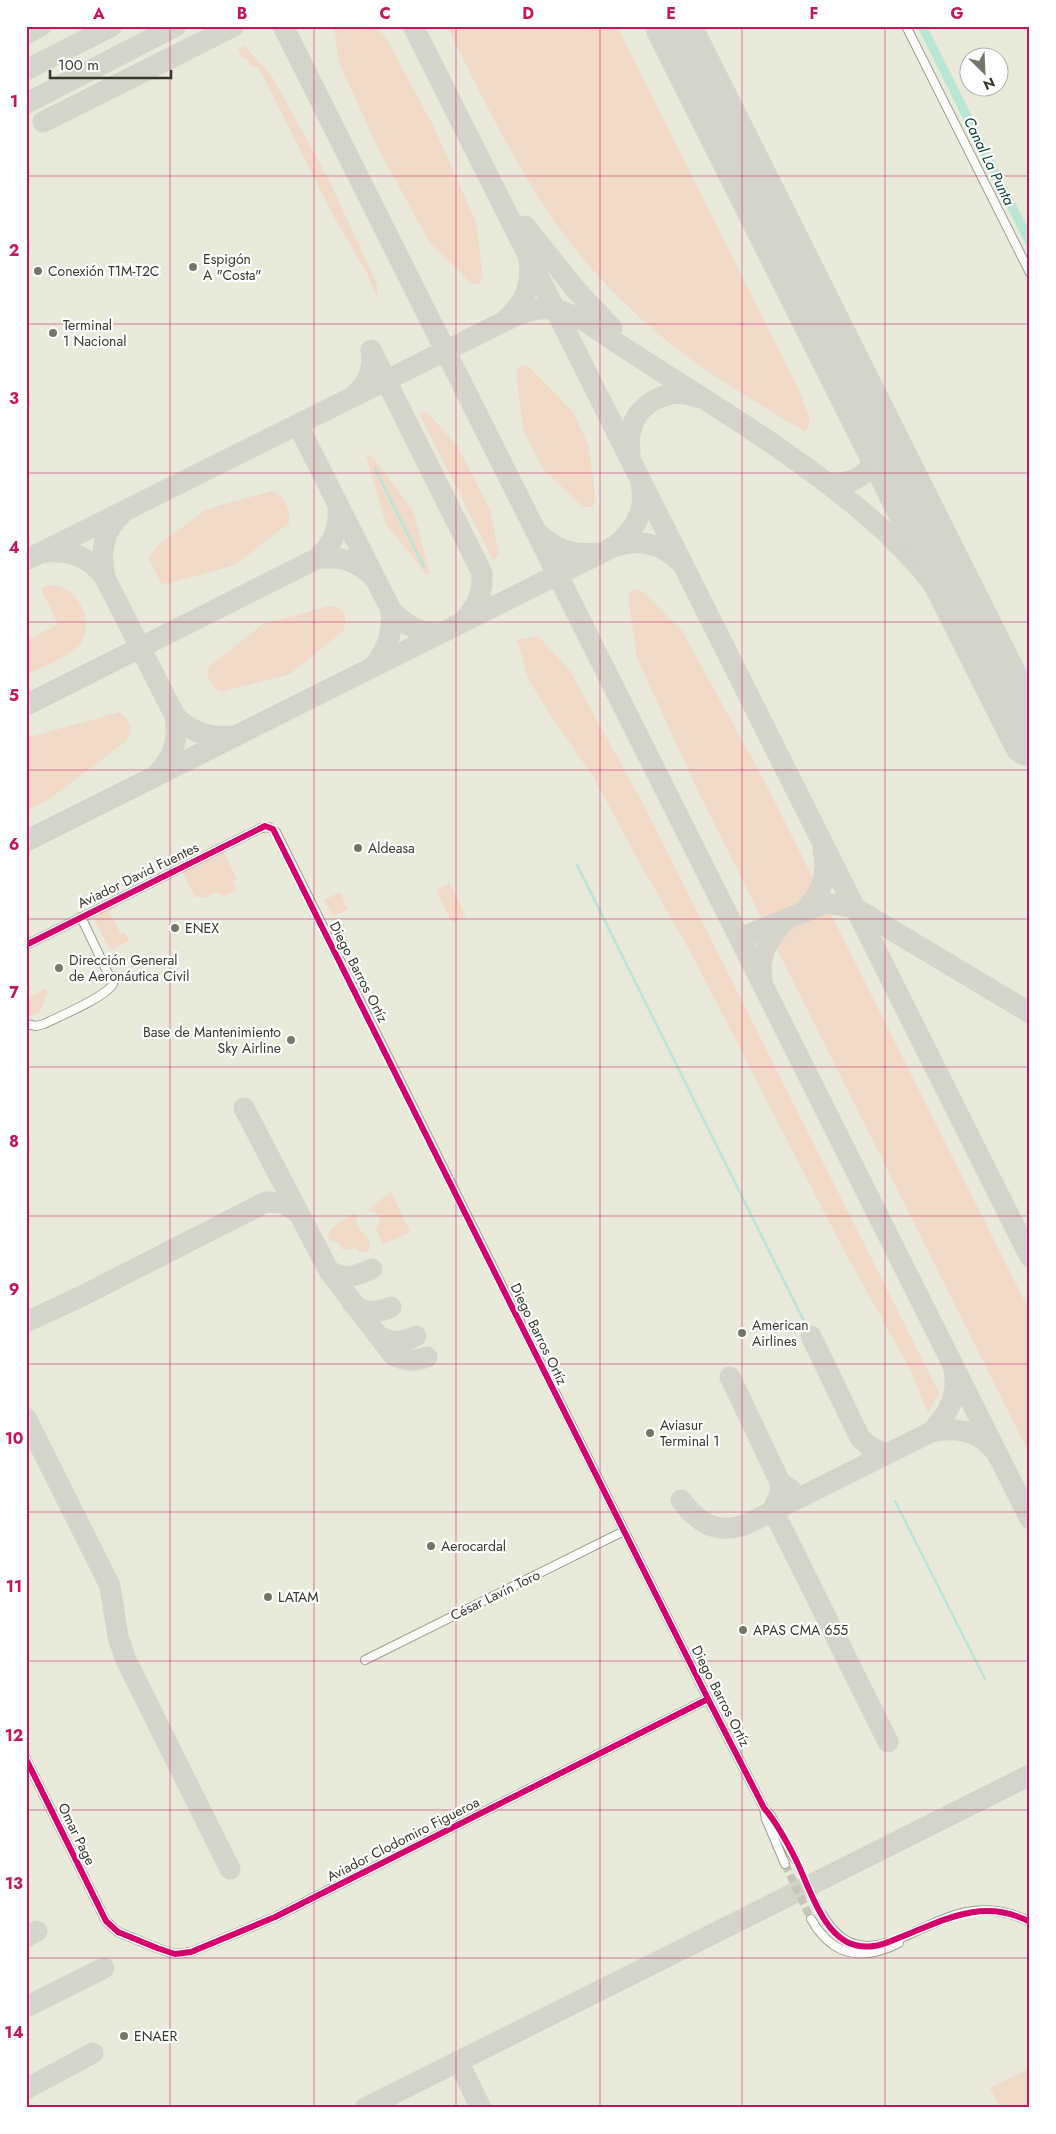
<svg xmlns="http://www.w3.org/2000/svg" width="1056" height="2134" viewBox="0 0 1056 2134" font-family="Jost,sans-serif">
<rect width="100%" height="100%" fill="#e9eada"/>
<path fill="#f2dac8" d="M334,26H373L386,38L435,129L476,222L483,278L479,284L471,283L430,243L380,152L339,63Z
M447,26H617L801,394L810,421L805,432C773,412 740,393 709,372C657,337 603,287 566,237C517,172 483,98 447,26Z
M245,46L273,78L329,180L377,284V298L367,273L333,215L259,68L250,66L247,59L242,58L238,49Z
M527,365L573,412L588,444L596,501L592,507H583L543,469L523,429L516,371L520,366Z
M427,412L457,445L490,510L499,554L493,560L419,413Z
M368,455L375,460L413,511L430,573L427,575L386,524L366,456Z
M272,491C286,497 290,509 289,523L235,565L167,584L161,583L149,559L151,554L158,545L207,509Z
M47,585C54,585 63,587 69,591C85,603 93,631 78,646C65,659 42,667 26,675V641L58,624L41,589Z
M633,589L642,591L682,631L765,782L1030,1312V1455L698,791L637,658L628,595Z
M329,606C344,606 349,619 343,631L290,674L221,692C213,689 209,681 207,672L210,666L263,624Z
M538,636L570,671L642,802L939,1393L928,1413L911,1371L840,1243L691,953L632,849L594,778L547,710L528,678L517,640Z
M120,712C131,722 135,730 125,742L48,800L26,811V738Z
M223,851L237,879L233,881L237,890L224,896L216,892L207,897H195L182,871Z
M450,883L466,916L452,923L436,890Z
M340,892L348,909L333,917L324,900Z
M114,906H117L109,911L121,934L125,932L129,941L110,950L93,917Z
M47,988V994L40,1012L26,1018V999Z
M391,1192L410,1232L383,1245L376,1229C383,1220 378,1210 367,1210Z
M354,1213L357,1217L356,1225L369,1240L370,1249L366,1252H360L356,1248L343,1250L339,1243L331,1241L327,1236C331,1226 346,1219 354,1213Z
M1030,2068V2108H1000L990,2088Z"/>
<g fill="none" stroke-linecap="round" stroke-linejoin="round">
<path stroke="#b8e6d4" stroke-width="2.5" d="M375,468L424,567
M577,865L805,1323
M895,1501L985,1679"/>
<path stroke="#b8e6d4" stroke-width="9" d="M922,26L1030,243"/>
<path stroke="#d4d4ca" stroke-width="21" d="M283,26L1030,1519
M413,26L1030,1257
M26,34L41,26
M26,70L112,26
M27,103L176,26
M43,122L234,26
M525,226L576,290L612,328
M508,318C526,301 532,284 529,260
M355,394C369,383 374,366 371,350L482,573C483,592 478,607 464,620
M298,425L391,610C406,626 421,635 444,631
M630,457C630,448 628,439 631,430C637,403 670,386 696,397
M828,483C862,485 876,469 879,436
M121,515C102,532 100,554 105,578L175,716C191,732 209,739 232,736
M538,533C555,550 573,555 596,553
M615,546C635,530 647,510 641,484
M45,552C70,550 91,557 105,578
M316,559C333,545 340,527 338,505
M26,560L517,315C544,304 561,308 586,322C681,388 785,443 872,520C930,570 973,634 1010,700
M375,665C388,647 393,633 391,610
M26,705L316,559C339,555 358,561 374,578
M158,773C174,756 179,738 175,716
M26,841L615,546C640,539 661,543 680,562
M802,912C821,897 829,874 823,850
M740,938L826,903L855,908L1030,1013
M762,979C758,955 769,939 784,921
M244,1108L329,1271L393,1355C404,1361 414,1362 427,1357
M329,1271C345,1281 356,1276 372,1269
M352,1303C364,1314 377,1313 391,1307
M26,1322L82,1296L266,1202L283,1203L297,1212
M377,1335C391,1343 402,1343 416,1336
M811,1336L860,1438L869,1446L885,1454
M730,1377L780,1482L791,1490
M26,1418L110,1586L118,1637L126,1660L230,1869
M931,1432C954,1427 977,1430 993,1449
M780,1482V1494L773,1510L888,1742
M681,1500C700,1526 721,1536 751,1522L931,1432C948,1414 959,1396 954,1370
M26,1937L37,1931
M26,2007L104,1968
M458,2061L481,2108
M26,2089L93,2053
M365,2108L1030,1775"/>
<path stroke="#d4d4ca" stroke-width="55" d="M673,26L1030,739"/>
<path stroke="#c5c6b7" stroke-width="8" stroke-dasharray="8 4" stroke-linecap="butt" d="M795,1859L822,1914
M785,1864L811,1919"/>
<defs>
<path id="minor" d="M906,26L1030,273
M26,945L261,828L269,827L276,832L708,1699L764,1808L771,1816L795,1859
M26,1024L36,1026L44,1024C60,1016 106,997 113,984L81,917
M365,1660L624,1531
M26,1759L106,1921L118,1932L157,1948L175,1954L191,1952L275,1917L708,1699
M764,1808L766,1819L785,1864
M822,1914C860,1982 915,1922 966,1912C988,1908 1011,1912 1030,1922
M811,1919C832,1956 862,1962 899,1943"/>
</defs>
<use href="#minor" stroke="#9d9e91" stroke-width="10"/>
<use href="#minor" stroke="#fcfcf9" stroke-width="8"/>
<defs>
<path id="cycleway" d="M26,945L261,828L265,826L273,829L708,1699L764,1808C777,1823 787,1842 796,1860C809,1886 823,1937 855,1945C870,1949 882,1945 896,1939C941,1922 981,1896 1030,1922
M26,1759L106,1921L118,1932L157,1948L175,1954L191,1952L275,1917L708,1699"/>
</defs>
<use href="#cycleway" stroke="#fff" stroke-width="9"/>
<use href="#cycleway" stroke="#d6006c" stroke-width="6"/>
</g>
<path fill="none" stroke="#c2185b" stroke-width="1" stroke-opacity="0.55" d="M170,26V2108M314,26V2108M456,26V2108M600,26V2108M742,26V2108M885,26V2108M26,176H1030M26,324H1030M26,473H1030M26,622H1030M26,770H1030M26,919H1030M26,1067H1030M26,1216H1030M26,1364H1030M26,1512H1030M26,1661H1030M26,1810H1030M26,1958H1030"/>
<g fill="#757668" stroke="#fff" stroke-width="2">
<circle cx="193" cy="267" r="5"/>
<circle cx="38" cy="271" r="5"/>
<circle cx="53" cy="333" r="5"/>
<circle cx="358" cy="848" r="5"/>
<circle cx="175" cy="928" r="5"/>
<circle cx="59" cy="968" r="5"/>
<circle cx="291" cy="1040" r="5"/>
<circle cx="742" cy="1333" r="5"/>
<circle cx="650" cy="1433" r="5"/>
<circle cx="431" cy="1546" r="5"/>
<circle cx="268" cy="1597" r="5"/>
<circle cx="743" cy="1630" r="5"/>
<circle cx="124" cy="2036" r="5"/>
</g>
<g text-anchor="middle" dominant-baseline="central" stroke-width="4.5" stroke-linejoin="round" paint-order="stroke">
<g font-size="14" fill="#36372b" stroke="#fff" text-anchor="start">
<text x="203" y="259">Espigón<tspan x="203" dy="16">A "Costa"</tspan></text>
<text x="48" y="271">Conexión T1M-T2C</text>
<text x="63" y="325">Terminal<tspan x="63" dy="16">1 Nacional</tspan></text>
<text x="368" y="848">Aldeasa</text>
<text x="185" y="928">ENEX</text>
<text x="69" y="960">Dirección General<tspan x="69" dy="16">de Aeronáutica Civil</tspan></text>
<text x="281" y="1032" text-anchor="end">Base de Mantenimiento<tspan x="281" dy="16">Sky Airline</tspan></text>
<text x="752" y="1325">American<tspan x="752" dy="16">Airlines</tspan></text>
<text x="660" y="1425">Aviasur<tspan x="660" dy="16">Terminal 1</tspan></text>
<text x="441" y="1546">Aerocardal</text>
<text x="278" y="1597">LATAM</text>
<text x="753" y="1630">APAS CMA 655</text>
<text x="134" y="2036">ENAER</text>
</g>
<g font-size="14" fill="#36372b" stroke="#fff">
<text transform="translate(138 875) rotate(-26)">Aviador David Fuentes</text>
<text transform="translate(359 972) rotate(63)">Diego Barros Ortíz</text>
<text transform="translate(539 1334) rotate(64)">Diego Barros Ortíz</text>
<text transform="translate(495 1595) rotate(-26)">César Lavín Toro</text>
<text transform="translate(721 1696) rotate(63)">Diego Barros Ortíz</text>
<text transform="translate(77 1834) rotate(64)">Omar Page</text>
<text transform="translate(403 1839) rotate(-27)">Aviador Clodomiro Figueroa</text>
</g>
<g font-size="15" font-style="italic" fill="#084236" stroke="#fff">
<text transform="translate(989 161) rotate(64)">Canal La Punta</text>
</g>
</g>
<rect width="1056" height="2134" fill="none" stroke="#ffffff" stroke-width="55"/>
<g transform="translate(984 72) rotate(156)"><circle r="24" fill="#ffffff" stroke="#afafaa"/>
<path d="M0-4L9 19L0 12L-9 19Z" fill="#757668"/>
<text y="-8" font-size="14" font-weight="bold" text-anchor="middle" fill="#36372b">N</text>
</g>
<path d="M50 70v8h121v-8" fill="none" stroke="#36372b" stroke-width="2.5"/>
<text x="58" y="70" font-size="15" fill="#36372b" stroke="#ffffff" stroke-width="4" paint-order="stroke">100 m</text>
<rect x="28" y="28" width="1000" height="2078" fill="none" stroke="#c2185b" stroke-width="2"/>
<g font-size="16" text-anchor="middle" font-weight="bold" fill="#c2185b">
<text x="99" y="19">A</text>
<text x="242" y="19">B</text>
<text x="385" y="19">C</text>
<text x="528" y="19">D</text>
<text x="671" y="19">E</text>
<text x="814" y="19">F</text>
<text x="957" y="19">G</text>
<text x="14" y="107">1</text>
<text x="14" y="256">2</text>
<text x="14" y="404">3</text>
<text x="14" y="553">4</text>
<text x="14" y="701">5</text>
<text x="14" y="850">6</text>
<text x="14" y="998">7</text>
<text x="14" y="1147">8</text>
<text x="14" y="1295">9</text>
<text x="14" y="1444">10</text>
<text x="14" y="1592">11</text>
<text x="14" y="1741">12</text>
<text x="14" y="1889">13</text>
<text x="14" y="2038">14</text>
</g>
</svg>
